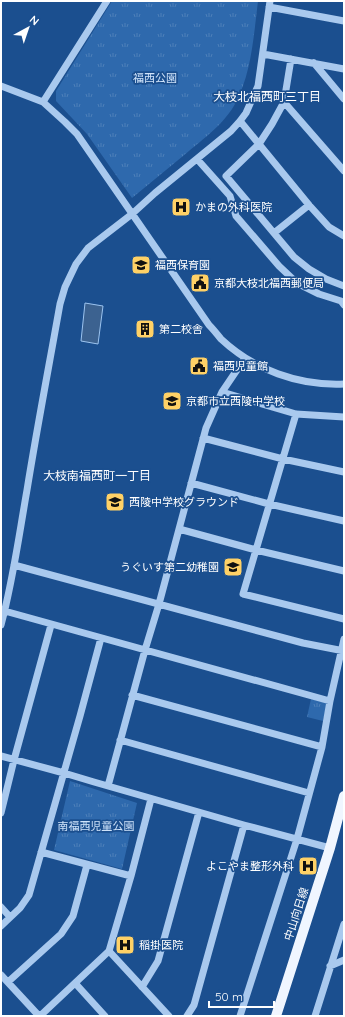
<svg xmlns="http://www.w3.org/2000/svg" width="345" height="1017" viewBox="0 0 345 1017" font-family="Quicksand,'Noto Sans JP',sans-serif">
<defs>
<pattern id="grass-tufts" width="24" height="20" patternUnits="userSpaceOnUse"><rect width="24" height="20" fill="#2e69ad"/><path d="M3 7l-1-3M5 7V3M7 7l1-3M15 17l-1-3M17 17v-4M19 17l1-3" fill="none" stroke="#4d80b9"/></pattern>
</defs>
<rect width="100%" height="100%" fill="#1b4f8f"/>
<path fill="url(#grass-tufts)" d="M112,1H258C254,33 252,67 239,96C228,122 204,138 183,156C166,170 149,184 132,198L87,134L56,101V91Z
M311,699L327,703L323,721L307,717Z
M70,781L137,803L122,869L54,850Z"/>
<path fill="#3c6290" stroke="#9cc4f0" d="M85,303L103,306L98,344L81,341Z"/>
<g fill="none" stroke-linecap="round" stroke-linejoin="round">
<path stroke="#a9c9ee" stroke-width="7" d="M269,7L344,21
M263,54L344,69
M291,59L284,102L272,124L259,144L226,176L294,257L309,269L326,279L344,286
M314,63L344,99
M1,86L43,102L65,122L77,134L209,325C213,329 217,334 221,339C254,370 299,386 344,384
M43,102L107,1
M284,102L344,171
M240,121L309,205L329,227L344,236
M197,159L230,196L236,216L279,266L297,283L319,294L341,301L344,305
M274,233L309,205
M222,392L296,414L344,417
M296,414L243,594L344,619
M203,438L283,459L344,472
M191,483L269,504L344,521
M179,529L256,550L344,571
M14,565L303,643L344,651
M1,610L330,701
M1,625C13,581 19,535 27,490C37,428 49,366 60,304L65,287L76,264L88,248L132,214L155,193L231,131L240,121L246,113L258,86L270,1
M132,695L322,747
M120,740L309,793
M1,756L64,773L94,782L244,825L330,848
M108,786L145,650L159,604L206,428L222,392L245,358
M1,813L14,760L51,625
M41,852L131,876
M1,907L10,917
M1,926L20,908L29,895L80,716L101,638
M109,951L169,1016
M330,966L344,960
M1,975L39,1016
M8,982L61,934L73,916L87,865
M75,983L105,1016
M142,987L158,961L199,812
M40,1016L109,951L131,876L151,799
M187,1016L194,1005L244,825
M240,1016L297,839L322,747L330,701L344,639
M315,1016L344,924"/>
<path stroke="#f0f6ff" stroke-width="10" d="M276,1016L330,848L344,796"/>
</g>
<defs>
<symbol id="hospital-square" viewBox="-11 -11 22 22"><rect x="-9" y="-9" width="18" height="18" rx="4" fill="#ffd166" stroke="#1b4f8f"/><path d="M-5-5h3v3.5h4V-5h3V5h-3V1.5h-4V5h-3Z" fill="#111"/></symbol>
<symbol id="school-square" viewBox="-11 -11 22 22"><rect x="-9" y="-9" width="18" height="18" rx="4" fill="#ffd166" stroke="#1b4f8f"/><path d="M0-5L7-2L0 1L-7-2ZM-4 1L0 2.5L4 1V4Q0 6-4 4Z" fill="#111"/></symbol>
<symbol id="civic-square" viewBox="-11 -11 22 22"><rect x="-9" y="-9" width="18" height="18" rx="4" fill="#ffd166" stroke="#1b4f8f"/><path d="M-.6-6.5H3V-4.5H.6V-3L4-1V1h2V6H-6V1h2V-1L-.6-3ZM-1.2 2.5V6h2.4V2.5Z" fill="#111"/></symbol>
<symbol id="building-square" viewBox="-11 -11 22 22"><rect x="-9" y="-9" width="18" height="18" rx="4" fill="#ffd166" stroke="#1b4f8f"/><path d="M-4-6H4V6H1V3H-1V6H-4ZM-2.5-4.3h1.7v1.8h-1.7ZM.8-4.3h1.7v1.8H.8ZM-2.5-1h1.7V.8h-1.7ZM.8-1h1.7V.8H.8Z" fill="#111"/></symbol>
</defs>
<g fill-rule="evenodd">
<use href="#hospital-square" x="170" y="196" width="22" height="22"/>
<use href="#school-square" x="130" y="254" width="22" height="22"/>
<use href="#civic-square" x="189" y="272" width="22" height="22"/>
<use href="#building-square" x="134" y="318" width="22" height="22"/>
<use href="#civic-square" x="188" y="355" width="22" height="22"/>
<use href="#school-square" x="161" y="390" width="22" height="22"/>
<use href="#school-square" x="104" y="491" width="22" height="22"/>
<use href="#school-square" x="222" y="556" width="22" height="22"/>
<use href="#hospital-square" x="297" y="855" width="22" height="22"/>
<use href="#hospital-square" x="114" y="934" width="22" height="22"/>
</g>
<g text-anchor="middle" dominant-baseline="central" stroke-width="3.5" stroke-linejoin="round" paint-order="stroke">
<g font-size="11" fill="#cfe3fa" stroke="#1b4f8f">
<text x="155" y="78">福西公園</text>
<text x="96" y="826">南福西児童公園</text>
</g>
<g font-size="11" fill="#fff" stroke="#1b4f8f" text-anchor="start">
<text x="195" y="207">かまの外科医院</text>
<text x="155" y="265">福西保育園</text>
<text x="214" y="283">京都大枝北福西郵便局</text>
<text x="159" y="329">第二校舎</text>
<text x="213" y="366">福西児童館</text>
<text x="186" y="401">京都市立西陵中学校</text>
<text x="129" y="502">西陵中学校グラウンド</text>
<text x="219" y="567" text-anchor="end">うぐいす第二幼稚園</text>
<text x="294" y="866" text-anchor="end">よこやま整形外科</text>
<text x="139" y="945">稲掛医院</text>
</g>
<g font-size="11" fill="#fff" stroke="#1b4f8f">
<text transform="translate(296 914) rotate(-72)">中山向日線</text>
</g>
<g font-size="12" fill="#fff" stroke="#1b4f8f">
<text x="267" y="96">大枝北福西町三丁目</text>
<text x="97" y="475">大枝南福西町一丁目</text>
</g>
</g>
<rect width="345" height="1017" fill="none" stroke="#ffffff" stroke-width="4"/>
<g transform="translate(28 28) rotate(40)" stroke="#1b4f8f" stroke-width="3" paint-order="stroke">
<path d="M0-3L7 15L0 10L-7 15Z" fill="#ffffff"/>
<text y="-6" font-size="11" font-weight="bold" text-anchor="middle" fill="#ffffff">N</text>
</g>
<path d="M209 1001v6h65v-6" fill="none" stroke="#ffffff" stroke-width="2"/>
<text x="215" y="1001" font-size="12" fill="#ffffff" stroke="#1b4f8f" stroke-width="3" paint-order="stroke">50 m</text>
</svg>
